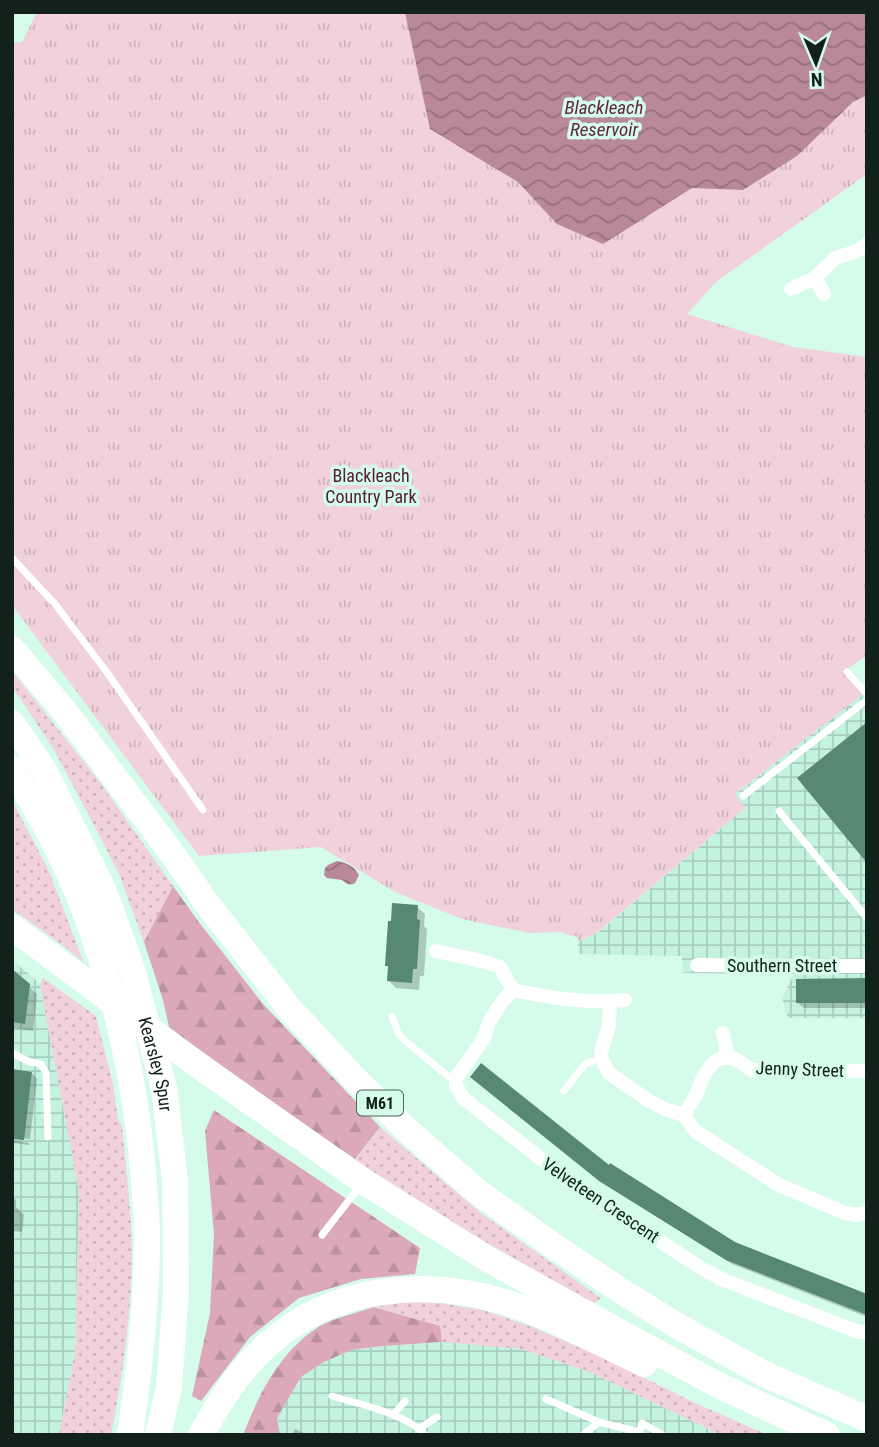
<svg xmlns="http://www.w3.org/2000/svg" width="879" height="1447" viewBox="0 0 879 1447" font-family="'Roboto Condensed',sans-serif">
<defs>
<pattern id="industrial-grid" width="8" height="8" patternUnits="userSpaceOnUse" patternTransform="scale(1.75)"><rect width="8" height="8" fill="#c3f2df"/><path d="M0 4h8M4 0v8" fill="none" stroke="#a7cfbf"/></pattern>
<pattern id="grass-dots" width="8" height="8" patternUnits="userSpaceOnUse" patternTransform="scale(1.75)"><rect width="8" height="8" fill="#f1d1db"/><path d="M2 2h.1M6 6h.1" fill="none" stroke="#ceb3bb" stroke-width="1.8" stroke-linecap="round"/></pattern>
<pattern id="forest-firs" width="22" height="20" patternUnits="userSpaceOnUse" patternTransform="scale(1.75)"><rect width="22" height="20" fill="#dba9b9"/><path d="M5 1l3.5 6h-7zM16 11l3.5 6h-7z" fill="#bb919e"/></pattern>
<pattern id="park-tufts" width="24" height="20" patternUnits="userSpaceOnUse" patternTransform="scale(1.75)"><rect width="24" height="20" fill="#f1d1db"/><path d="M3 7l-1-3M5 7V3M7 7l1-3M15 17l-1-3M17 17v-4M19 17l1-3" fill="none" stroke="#ceb3bb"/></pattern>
<pattern id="water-waves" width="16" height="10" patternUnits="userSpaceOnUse" patternTransform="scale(1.75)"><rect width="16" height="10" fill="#b98999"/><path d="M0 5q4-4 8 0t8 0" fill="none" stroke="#95707c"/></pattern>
</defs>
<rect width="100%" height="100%" fill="#d5fbeb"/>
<path fill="url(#industrial-grid)" d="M867,691V1018H788L782,998L794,974L683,973L682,956L579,954L578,942L600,931L745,808L734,795Z
M12,959L40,984L79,1193L75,1352L59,1435H12Z
M449,1342L521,1349L590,1372L721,1435H280L277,1418L301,1377L324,1362L351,1350L383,1346Z"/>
<path fill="url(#grass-dots)" d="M12,671L99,781L173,886L144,942L119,874L95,827L54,750L22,701L12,688Z
M12,800L48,869L84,963L69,950L12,909Z
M43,978L96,1016L113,1084L118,1119L122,1126C126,1167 131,1208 132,1249C132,1311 123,1374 111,1435H59L75,1352L79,1193L40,984Z
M380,1127L481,1213L601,1298L593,1304L436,1213L355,1160Z
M407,1302L439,1303L483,1310L532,1327L606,1359L699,1405L768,1435H721L590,1372L521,1349L442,1342L440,1326L373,1307Z"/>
<path fill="url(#forest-firs)" d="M173,886L198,921L263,1004L380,1127L355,1159L265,1098L169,1027L163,1000L144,942Z
M214,1110L420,1248L415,1274L361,1279L299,1298L250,1337L201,1401L192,1396L210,1313L214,1235L205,1131Z
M373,1307L440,1326L442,1342L383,1346L351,1350L324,1362L301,1377L277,1418L280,1435H243C259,1394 279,1353 317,1328C330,1319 357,1313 373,1307Z"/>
<path fill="url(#park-tufts)" d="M37,12H867V174L716,282L687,314L793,347L867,357V655L845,671L863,694L735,794L745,808L599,931L578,942L577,937L560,932L530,933L462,919L395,892L321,847L199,856L12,605V43L22,42Z"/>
<path fill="url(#water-waves)" d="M405,12H867V95L853,102L797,156L743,190L692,188L603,244L557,224L518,182L430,129Z
M337,861C347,863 354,866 359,875L355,883C349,886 347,884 342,880L327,878L324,875L325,868L328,865Z"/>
<path fill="#0003" d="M417,907L425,914L424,926L427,929L424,976H420L419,990L396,988L389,981Z
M12,972L37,994L33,1031L12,1028Z
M867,980V1008H804L798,1003Z
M32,1073L37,1079L30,1139L12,1137Z
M12,1140L29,1143V1145L12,1143Z
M609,1168L734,1243L867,1296V1317L732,1264L605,1184Z
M12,1196L16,1200V1207L24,1215L22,1232L12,1231Z
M295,1429L307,1435H292Z"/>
<path fill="#568874" d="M867,722V863L797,778Z
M392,903L418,905L417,919L420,920L417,969H413L412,983L387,981L388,966H385L388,921H391Z
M12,969L30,984L25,1024L12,1022Z
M867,978V1003H796V979Z
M481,1063L609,1165L610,1163L735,1242L867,1294V1315L726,1260L599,1181L470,1077Z
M12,1069L32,1072L24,1140L12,1139Z"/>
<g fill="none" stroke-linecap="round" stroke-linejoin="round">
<path stroke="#fff" stroke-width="7" d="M12,558L55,604L106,671L203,810
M847,672L867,694
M743,796L867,700
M779,811L867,918
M392,1016L398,1032L403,1039L449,1077L456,1078
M12,1053L30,1062L41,1064L46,1073L48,1137
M564,1091L585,1064L601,1058
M322,1235L360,1186
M332,1396C358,1404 408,1414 425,1435
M546,1399L599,1422
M393,1415L405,1401
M420,1428L437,1417
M639,1434L642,1423L663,1435
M583,1435L599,1422L639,1432"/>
<path stroke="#fff" stroke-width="14" d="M815,278L824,294
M791,289L815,278L835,258L855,252L867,244
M436,951L486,962L500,967L513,990C551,998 586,1004 625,1000
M697,965L867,966
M513,990L501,1003L489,1022L483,1040L456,1078V1085L463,1098L576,1186L701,1268L724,1280L856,1331L867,1333
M610,1002L609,1025L601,1053L602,1060L609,1073L649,1101L667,1110L684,1115L695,1131L779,1185L845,1213L856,1215L867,1213
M723,1033L728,1058
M684,1115C689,1107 694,1099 698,1090C704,1075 712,1054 732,1058C739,1060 746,1067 752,1070L867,1071"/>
<g stroke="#fff" stroke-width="26">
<path d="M12,649L66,713L174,856L205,901L288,1007L355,1079L408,1131L478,1192L545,1240L618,1289L676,1325L764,1374L867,1419"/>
<path id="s1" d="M12,723L44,770L103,889L132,969L164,1088L175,1180L176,1290L169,1388L158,1435"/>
<path d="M12,768C38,812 64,857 82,904C116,990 137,1090 144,1182C145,1199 147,1217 147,1235C147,1302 140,1368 130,1435"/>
<path d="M12,927L181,1053L363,1181L486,1258L645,1346L724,1388L827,1435"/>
<path d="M201,1435C219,1402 239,1370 267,1345C332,1286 426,1277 508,1303C555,1319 599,1342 644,1364"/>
</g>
</g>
<g text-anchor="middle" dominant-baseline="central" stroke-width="7" stroke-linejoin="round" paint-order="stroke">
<rect fill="#d5fbeb" stroke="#4d6259" stroke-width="2" x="357" y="1090.5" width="46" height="25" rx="5"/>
<g font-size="16" font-weight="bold" fill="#13211b">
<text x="380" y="1103">M61</text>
</g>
<g font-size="18" fill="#561a33" stroke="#d5fbeb">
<text x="371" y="475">Blackleach<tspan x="371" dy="21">Country Park</tspan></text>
</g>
<g font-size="18" fill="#13211b" stroke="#d5fbeb">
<text x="782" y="965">Southern Street</text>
<text stroke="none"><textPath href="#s1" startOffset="373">Kearsley Spur</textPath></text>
<text transform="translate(800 1069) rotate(2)">Jenny Street</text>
<text transform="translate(601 1200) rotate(34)">Velveteen Crescent</text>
</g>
<g font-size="19" font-style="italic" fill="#63263f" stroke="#d5fbeb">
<text x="604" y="107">Blackleach<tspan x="604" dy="22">Reservoir</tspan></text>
</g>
</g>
<rect width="879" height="1447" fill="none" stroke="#13211b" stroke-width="28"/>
<g transform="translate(816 63) rotate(178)" stroke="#d5fbeb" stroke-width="5" paint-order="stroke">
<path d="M0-5L12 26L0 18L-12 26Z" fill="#13211b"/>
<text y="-10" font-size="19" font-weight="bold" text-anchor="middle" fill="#13211b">N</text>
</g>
</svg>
